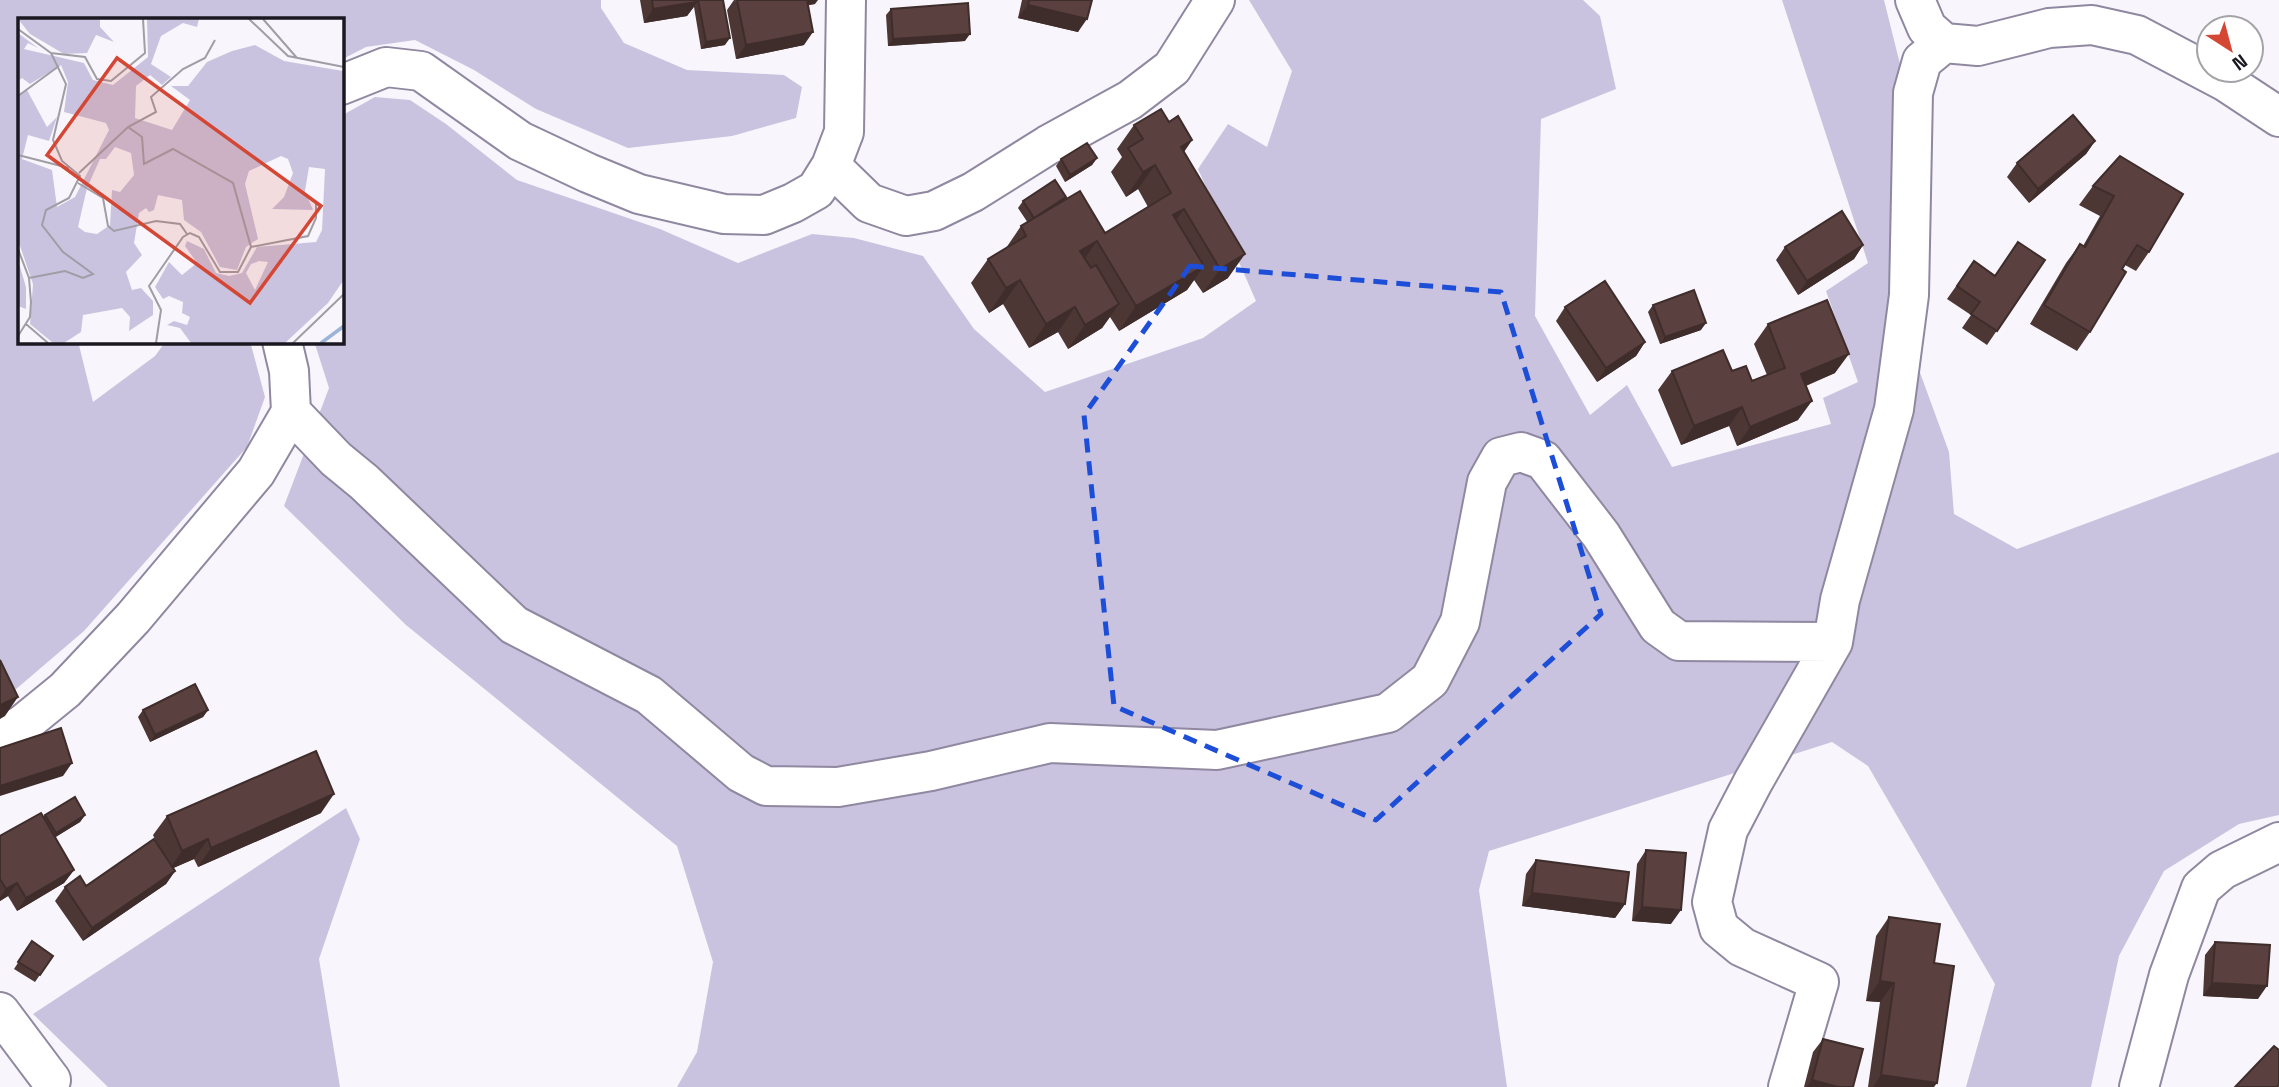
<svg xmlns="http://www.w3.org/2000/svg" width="2279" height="1087" viewBox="0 0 2279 1087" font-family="'Space Grotesk',sans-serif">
<rect width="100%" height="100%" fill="#f8f6fc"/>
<path fill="#cac3df" d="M0,0H601V8L624,43L687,70L784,75L802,87L796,118L732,136L628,148L536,109L474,70L415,40L366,47L341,60V19H19V341H78L93,402L155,356L166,341H250L265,397L247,447L84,631L15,690L0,667Z
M1249,0H1583L1600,16L1616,89L1541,119L1535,316L1590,415L1627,385L1672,467L1831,424L1823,398L1858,382L1826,291L1868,263L1782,0H1884L1900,64L1903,195L1896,307L1949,452L1954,514L2017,549L2279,452V815L2239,824L2164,871L2119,956L2091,1087H1966L1995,984L1868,766L1832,742L1489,851L1479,890L1507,1087H677L697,1052L713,962L677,846L406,625L284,506L329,388L314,341H341V116L375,97L410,100L446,124L517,180L660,229L738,263L812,234L854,238L923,256L974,329L1045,392L1203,338L1256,301L1198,169L1228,124L1267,147L1292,71Z
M346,808L360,839L319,959L340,1087H108L33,1014Z"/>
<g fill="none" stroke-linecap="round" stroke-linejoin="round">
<defs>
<path id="minor" d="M1915,0L1927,28L1944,43L1978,46L2049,28L2092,25L2137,35L2226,82L2279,117
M341,85L386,67L421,71L520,141L588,173L639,194L724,214L764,215L793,203L816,190L831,166L844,132L846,0
M831,166L869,203L906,216L934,211L973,192L1048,145L1130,100L1172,68L1215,0
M291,412L336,459L364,482L514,625L649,695L741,773L766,786L838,787L931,771L1050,743L1217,750L1388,713L1430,680L1460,622L1487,482L1501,457L1521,452L1543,460L1601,535L1658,626L1679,641L1833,642
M0,736L22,725L65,690L133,618L256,472L291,412L289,371L282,341
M0,1012L51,1080
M1788,1087L1819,982L1742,947L1719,928L1712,902L1728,830L1753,782L1833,642L1840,600L1894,409L1909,295L1913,93L1922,61L1944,43
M2139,1087L2169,975L2201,888L2222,870L2279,842"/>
</defs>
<use href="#minor" stroke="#8f88a0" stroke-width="42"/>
<use href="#minor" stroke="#fff" stroke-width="38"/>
</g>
<path fill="#4d3735" d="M640,0H696L697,2L698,0L725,45L701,49L694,7L687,16L644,23Z
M734,0L815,4L808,5L804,45L736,59L727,10Z
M1022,0H1092L1078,32L1018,18Z
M891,9L965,41L888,46L886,15Z
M1169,122L1192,140L1184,152L1228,278L1203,293L1194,280L1187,290L1119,331L1110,317L1102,328L1068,349L1058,332L1029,348L1003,304L989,313L971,283L988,259L1006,248L1021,226L1028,223L1018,208L1023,201H1063L1105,233L1148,207L1138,189L1126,197L1111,172L1122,157L1117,149L1134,125Z
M2095,141L2086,154L2029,203L2007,177L2017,163Z
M2120,156L2149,252L2136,271L2125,265L2090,332L2077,351L2030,324L2066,263L2080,244L2083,246L2100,216L2079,205L2093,186Z
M1097,158L1092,165L1065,182L1056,166L1061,159Z
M1863,245L1854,259L1798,295L1776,260L1785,247Z
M2045,260L1987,345L1962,328L1971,315L1947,299L1974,261L1995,275Z
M1653,305L1701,330L1660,344L1648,312Z
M1565,307L1645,342L1636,356L1597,382L1556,321Z
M1768,324L1835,373L1806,386L1798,420L1737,446L1729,426L1681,445L1658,390L1672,371H1732L1752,381L1767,375L1754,344Z
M143,710H208L203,717L150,742L138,717Z
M321,813L198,867L194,859L173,868L175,871L166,884L83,941L55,901L65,887L86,886L158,846L153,835L167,816Z
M45,815H85L80,822L55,837L74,870L64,883L17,911L8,896L0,901V836L43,817Z
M1646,850L1671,924L1632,921L1637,864Z
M1536,860L1625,904L1615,918L1522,906L1526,874Z
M1889,917L1934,963V1087H1868L1880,1002L1866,1001L1876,936Z
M32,941L53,956L35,982L14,969Z
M2215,942L2258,999L2203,996L2205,955Z
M1823,1039L1853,1087H1804L1813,1052Z"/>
<path fill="#3f2d2b" d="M802,0H818L815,4L797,7Z
M697,2L687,16L644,23L653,9Z
M1028,5L1087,19L1078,32L1018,18Z
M813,32L804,45L736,59L746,45Z
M970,34L965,41L888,46L893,39Z
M730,38L725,45L701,49L706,42Z
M1192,140L1175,164L1181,147Z
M2095,141L2086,154L2029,203L2038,189Z
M1097,158L1092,165L1065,182L1070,175Z
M1155,165L1138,189L1126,197L1143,172Z
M1066,197L1061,204L1029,225L1034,218Z
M1184,209L1167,233L1173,215Z
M1097,241L1080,265V251Z
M1863,245L1854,259L1798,295L1807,281Z
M1245,254L1228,278L1203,293L1220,269Z
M1204,266L1187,290L1119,331L1136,306Z
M1020,280L1003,304L989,313L1006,288Z
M1119,304L1102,328L1068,349L1085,325Z
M1075,307L1058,332L1029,348L1046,324Z
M1706,323L1701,330L1660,344L1665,337Z
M1645,342L1636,356L1597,382L1606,368Z
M1849,354L1835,373L1787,393L1801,374Z
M1812,401L1798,420L1737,446L1750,427Z
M1742,407L1729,426L1681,445L1694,426Z
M18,697L5,716L0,719V705Z
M208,710L203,717L150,742L155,735Z
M72,763L63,776L0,796V786Z
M334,794L321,813L198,867L211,848Z
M85,815L80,822L51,840L56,833Z
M208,839L194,859L169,870L182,851Z
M74,870L64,883L17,911L26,898Z
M175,871L166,884L83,941L92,928Z
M17,883L8,896L0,901V898L6,889Z
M1532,893L1625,904L1615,918L1522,906Z
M1642,907L1681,910L1671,924L1632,921Z
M1880,981L1894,983L1880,1002L1866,1001Z
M2212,983L2267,986L2258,999L2203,996Z
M1881,1075L1937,1083L1934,1087H1873Z
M1812,1080L1838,1087H1807Z"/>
<path fill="#5a403e" stroke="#3f2d2b" stroke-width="2" d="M652,0H696L697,2L653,9Z
M698,0H723L730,38L706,42Z
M737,0H807L813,32L746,45Z
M1029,0H1092L1087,19L1028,5Z
M968,3L970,34L893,39L891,9Z
M1161,109L1169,122L1178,116L1192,140L1181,147L1245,254L1220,269L1184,209L1173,215L1204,266L1136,306L1097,241L1080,251L1091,268L1096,265L1119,304L1085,325L1075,307L1046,324L1020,280L1006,288L988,259L1026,236L1021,226L1080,191L1105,233L1171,193L1155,165L1143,172L1128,148L1143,139L1134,125Z
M2073,115L2095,141L2038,189L2017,163Z
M1087,143L1097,158L1070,175L1061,159Z
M2120,156L2183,194L2149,252L2137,245L2122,269L2126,272L2090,332L2044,305L2080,244L2085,247L2114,196L2093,186Z
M1055,180L1066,197L1034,218L1023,201Z
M1842,211L1863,245L1807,281L1785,247Z
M2018,242L2045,260L1997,331L1971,314L1980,302L1957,286L1974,261L1995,276Z
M1605,281L1645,342L1606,368L1565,307Z
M1694,290L1706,323L1665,337L1653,305Z
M1827,300L1849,354L1801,374L1812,401L1750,427L1742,407L1694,426L1672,371L1723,350L1732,371L1746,366L1752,381L1785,368L1768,324Z
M0,660L18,697L0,705Z
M195,684L208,710L155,735L143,710Z
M61,728L72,763L0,786V748Z
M316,751L334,794L211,848L208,839L182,851L167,816Z
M75,797L85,815L56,833L45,815Z
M41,813L74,870L26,898L17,883L6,889L0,879V836Z
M154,839L175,871L92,928L65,887L80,876L86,886Z
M1646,850L1686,853L1681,910L1642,907Z
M1536,860L1629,872L1625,904L1532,893Z
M1889,917L1940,924L1934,963L1954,966L1937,1083L1881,1075L1894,983L1880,981Z
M32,941L53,956L40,975L18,962Z
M2215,942L2270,945L2267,986L2212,983Z
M1823,1039L1863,1049L1853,1087H1838L1812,1080Z
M2274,1046L2279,1050V1085L2277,1087H2235Z"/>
<path fill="none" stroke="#1d4ed8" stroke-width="5" stroke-dasharray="14 9" stroke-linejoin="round" d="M1190,266L1501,292L1601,614L1376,820L1114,706L1084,415Z"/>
<g transform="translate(18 18)">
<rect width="326" height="326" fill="#f8f6fc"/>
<path d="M0,1H82V9L96,24L78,17L69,35L46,36L12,16ZM129,1H181L179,9L165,5L143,18L133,46L153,59L144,67L132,57L118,68L117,100L154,112L172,82L153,68H170L189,44L214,33L237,27L266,43L325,53V263L310,285L267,325H173L162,310L149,307L156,303L169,307L172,299L164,295L165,284L151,278L145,281L137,269L151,244L164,257L179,245L167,228L169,223L186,231L198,255L211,258L224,255L239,229L298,224L304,212L307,151L291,149L287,173L295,192L254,191L266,179L275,155L270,141L263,138L231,153L227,166L240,221L228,229L219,252L202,249L183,214L166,202L164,182L140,177L136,192L131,194L128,190L121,195L116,225L124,237L108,254L114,272L123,270L135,283V297L111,313L112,299L104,290L65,297L63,314L46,325H35L12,306L15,266L0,222V76L9,72L29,109L39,99L31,123L10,117L4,141L34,152L39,189L57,179L91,112L88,105L46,94L50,64L43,47L12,66L4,60L0,63V15L20,30L10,25L6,31L66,45L75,62L95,67L130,39ZM97,129L113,135L116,157L102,174L94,172L92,207L79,216L67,214L60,209L69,170L82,141H88ZM241,243L250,244L237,272L228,255L233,246ZM0,242L8,269V291L0,288Z" fill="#cac3df" fill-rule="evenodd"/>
<path fill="none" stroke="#9db4da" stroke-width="3.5" d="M303,325L326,308"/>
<path fill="none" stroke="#a09da5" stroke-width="2" d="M231,1L270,38L326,49M245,1L279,40M0,11L33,35L67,39L79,61L93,63L127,35L125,1M0,78L41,48M110,109L124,119L126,146L155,131L215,165L233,229M0,137L51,150M61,155L110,109L138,94L133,79L165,51L187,40L197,22M60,165L85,180L90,208L96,213L138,203L162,206L169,216M0,231L11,260L13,284L12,299L0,318M11,260L47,253L65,260L75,256L45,234L24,207L28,192L51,180L62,158L44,143L35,122L48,66L33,35M8,306L30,325M138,325L143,292L131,268L165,219L172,215L181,219L202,254H220L233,229L290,218L298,200V185M275,325L326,276"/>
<path fill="#d44735" fill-opacity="0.15" stroke="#d44735" stroke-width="3.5" d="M99,40L303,188L232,285L29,137Z"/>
<rect width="326" height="326" fill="none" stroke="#1b1822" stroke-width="3.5"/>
</g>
<g transform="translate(2230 49) rotate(144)"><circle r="33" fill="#ffffff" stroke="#a4a3a7" stroke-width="2"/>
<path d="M0-5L12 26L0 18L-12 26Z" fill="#d44735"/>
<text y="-10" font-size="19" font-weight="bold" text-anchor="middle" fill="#1b1822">N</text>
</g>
</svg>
